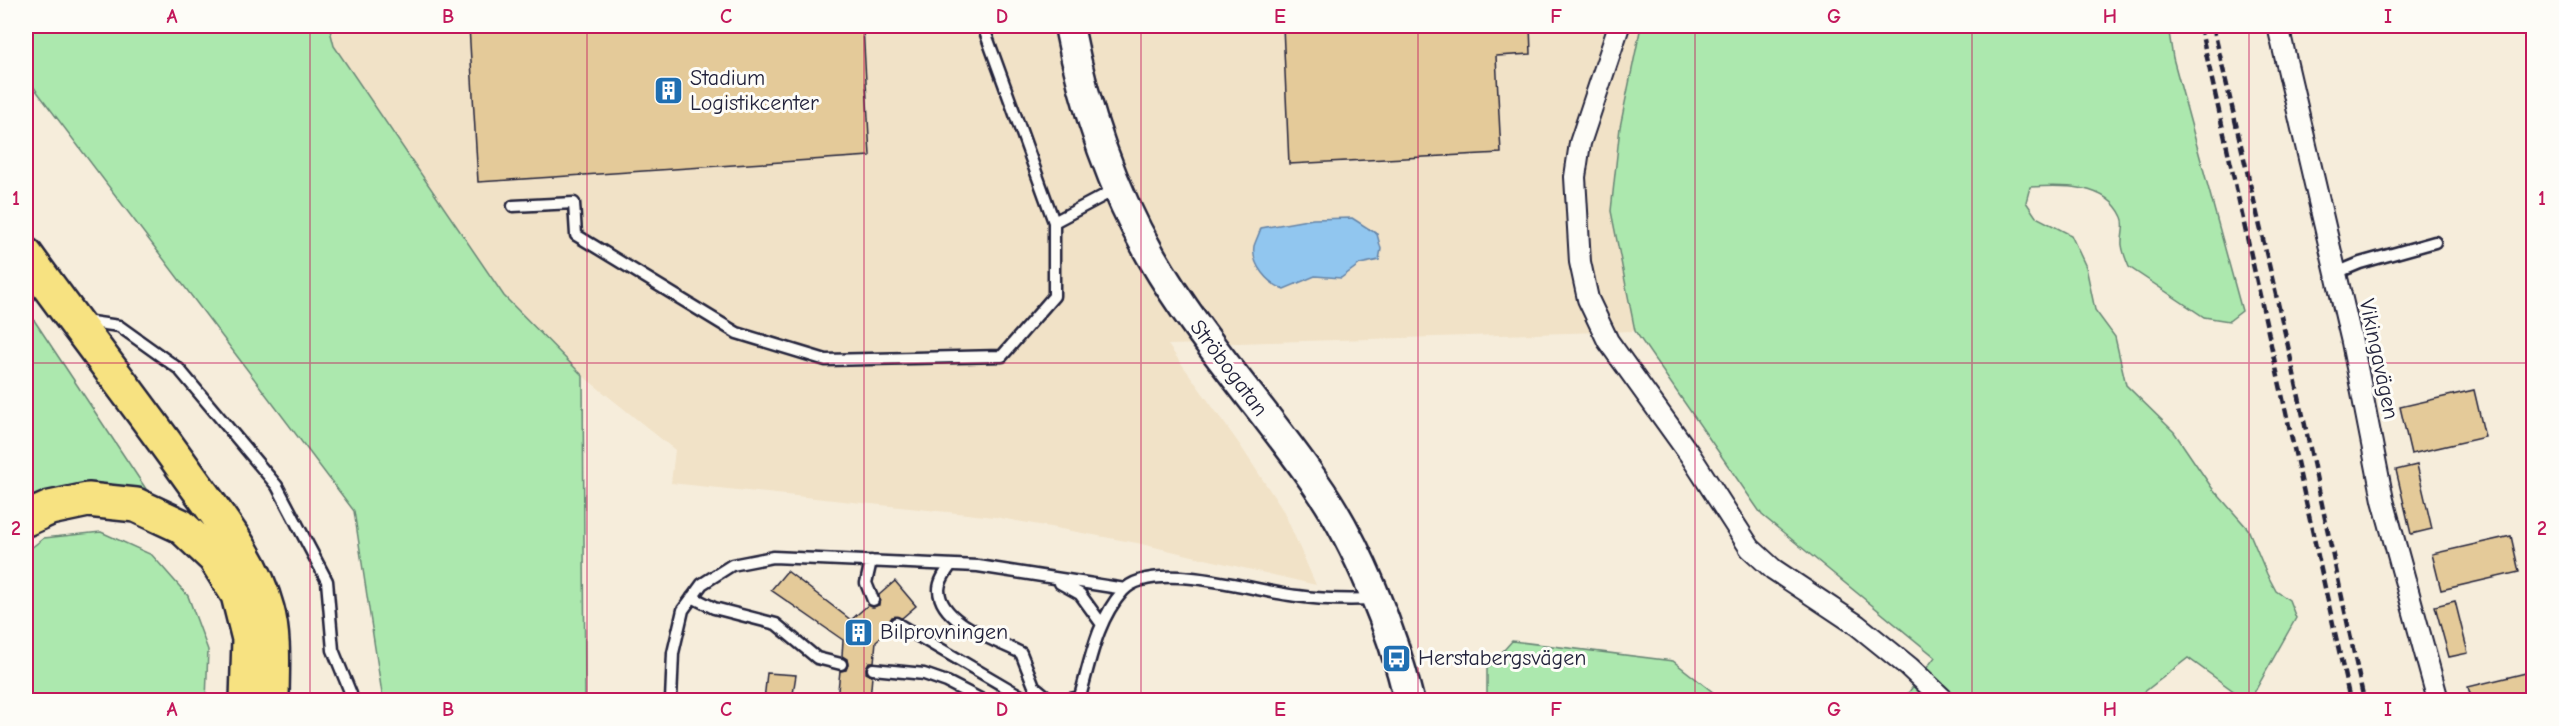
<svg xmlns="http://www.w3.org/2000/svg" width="2559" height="726" viewBox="0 0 2559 726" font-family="'Comic Neue',sans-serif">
<rect width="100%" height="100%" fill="#f6eddb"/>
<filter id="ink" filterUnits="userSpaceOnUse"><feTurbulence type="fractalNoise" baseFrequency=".0167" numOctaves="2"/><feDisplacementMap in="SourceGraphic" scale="12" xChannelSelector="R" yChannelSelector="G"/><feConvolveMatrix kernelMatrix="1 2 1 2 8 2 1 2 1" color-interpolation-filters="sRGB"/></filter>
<g filter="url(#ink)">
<path fill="#f1e2c7" d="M329,26H1641L1620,127L1611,211L1635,331L1168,345L1240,445L1284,512L1316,585L1137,543L995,517L671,483L675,450L583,376L504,296L334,46Z"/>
<path fill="#ace8ae" stroke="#678574" stroke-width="1.5" d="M26,26H329L334,46L504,296L583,376L585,700H383L354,511L29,81L26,68Z
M1641,26H2168L2173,58L2242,311L2229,321L2204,317L2129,267C2126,260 2123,252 2122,245C2121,236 2126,225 2122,217C2107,183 2061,185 2030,187L2026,202L2036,217L2071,235L2086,267L2095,310L2115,337L2126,385L2174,432L2212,488L2248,529L2267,574L2276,591L2289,600L2296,618L2250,700H2246L2188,658L2134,700H1903L1935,657L1762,515L1635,331L1611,211L1620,127Z
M26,308L148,492L67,488L26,497Z
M101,532L152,555L188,596L208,650L206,700H26V552L44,538Z
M1512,641L1673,661L1723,700H1487V669Z"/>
<path fill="#91c6ef" stroke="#6584a7" stroke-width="1.5" d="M1352,218L1377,234L1381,249L1379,260L1360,264L1341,278L1315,276L1284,289C1268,284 1251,265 1254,246C1256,240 1259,234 1261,228L1313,219Z"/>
<path fill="#e4ca99" stroke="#22223b" stroke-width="1.5" d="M469,26H863L870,156L478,182Z
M1283,26H1530L1531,54L1496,56L1501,153L1289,164Z
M2474,390L2485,437L2411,454L2400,407Z
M2417,465L2432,529L2411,534L2396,470Z
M2511,536L2519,572L2441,590L2432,554Z
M787,571L851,620L868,605L873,607L879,605V595L895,581L916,606L902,618L892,617L889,622L891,628L876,641L874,662H869L866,668V673L872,676L870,700H837L840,671L846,670L848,665L847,659L842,656L843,640L771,590Z
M2455,601L2468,653L2449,657L2435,606Z
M2534,671V700H2472L2468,687Z
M767,673L796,675L792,700H764Z"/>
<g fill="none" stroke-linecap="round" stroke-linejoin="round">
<defs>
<path id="lane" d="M513,206L574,203L576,235L737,333L826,360L1002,356L1054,296V222L983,26
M1054,222L1118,188
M2336,273L2360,263L2435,242
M84,321L119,326L179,369L277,486L327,581L333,650L351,694
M871,561L866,583L873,600
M951,565C946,572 939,580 939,590C940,623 996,640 1021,653L1034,686L1051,700
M1060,583L1080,594L1101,623
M692,597L714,608L776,624L817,658L841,664
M896,623L1026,699L1039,700
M873,669L924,674L947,682L982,700
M671,700L673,653L683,610L702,584L732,565L773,557L978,566L1125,589
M1064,700L1080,697
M1079,700C1090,663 1096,621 1123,591C1152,558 1257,592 1297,596C1323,600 1349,600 1375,599"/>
<path id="street" d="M1619,26L1580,143L1575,177L1580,262L1588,299L1608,341L1690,455L1750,548L1773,569L1857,625L1909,667L1944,700
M2278,26L2352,342L2383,500L2438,700"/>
<path id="secondary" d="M1069,26C1084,104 1111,186 1151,256C1198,338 1263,407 1316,484C1357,542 1393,632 1409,700"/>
<path id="highway" d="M26,255C79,329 136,401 189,476C218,517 254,559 267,609C275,638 272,671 272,700
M26,519L50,508L88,500L136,505L181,526L215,558L238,595L249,639L247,700"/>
</defs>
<use href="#lane" stroke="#22223b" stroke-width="15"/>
<use href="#street" stroke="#22223b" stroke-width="24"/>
<use href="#secondary" stroke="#22223b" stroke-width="33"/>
<use href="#highway" stroke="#22223b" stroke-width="38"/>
<use href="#lane" stroke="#fdfcf7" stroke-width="10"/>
<use href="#street" stroke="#fdfcf7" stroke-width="20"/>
<use href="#secondary" stroke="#fdfcf7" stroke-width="28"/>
<use href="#highway" stroke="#f7e281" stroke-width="33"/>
<path stroke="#22223b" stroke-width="4.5" stroke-dasharray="9 4.5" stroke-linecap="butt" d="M2200,26L2350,700
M2213,26L2288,346L2364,700"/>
</g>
</g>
<path fill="none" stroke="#c2185b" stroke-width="1.5" stroke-opacity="0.55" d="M310,26V700M587,26V700M864,26V700M1141,26V700M1418,26V700M1695,26V700M1972,26V700M2249,26V700M26,363H2534"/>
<defs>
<symbol id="building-square" viewBox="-11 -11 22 22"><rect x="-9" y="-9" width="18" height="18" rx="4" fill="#1f6fb2" stroke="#fdfcf7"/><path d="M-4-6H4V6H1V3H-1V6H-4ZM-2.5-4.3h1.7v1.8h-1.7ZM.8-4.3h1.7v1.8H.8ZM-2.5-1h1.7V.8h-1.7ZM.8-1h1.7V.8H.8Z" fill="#fff"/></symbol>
<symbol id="bus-square" viewBox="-11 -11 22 22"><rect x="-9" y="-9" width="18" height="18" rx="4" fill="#1f6fb2" stroke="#fdfcf7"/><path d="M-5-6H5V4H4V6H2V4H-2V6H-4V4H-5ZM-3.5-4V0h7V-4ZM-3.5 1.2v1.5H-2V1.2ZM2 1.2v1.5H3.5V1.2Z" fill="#fff"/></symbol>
</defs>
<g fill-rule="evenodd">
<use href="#building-square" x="652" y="74" width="33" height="33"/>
<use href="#building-square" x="842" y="616" width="33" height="33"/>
<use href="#bus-square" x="1380" y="642" width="33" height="33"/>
</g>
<g text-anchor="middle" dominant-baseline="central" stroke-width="6" stroke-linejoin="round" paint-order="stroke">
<g font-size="22" fill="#22223b" stroke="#fdfcf7" text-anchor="start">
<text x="690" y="78">Stadium<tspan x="690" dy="25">Logistikcenter</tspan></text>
<text x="880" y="632">Bilprovningen</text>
<text x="1418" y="658">Herstabergsvägen</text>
</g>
<g font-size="22" fill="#22223b" stroke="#fdfcf7">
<text transform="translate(2379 359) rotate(78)">Vikingavägen</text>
<text transform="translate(1229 368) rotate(53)">Ströbogatan</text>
</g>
</g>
<rect width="2559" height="726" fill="none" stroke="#fdfcf7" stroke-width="66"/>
<rect x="33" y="33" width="2493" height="660" fill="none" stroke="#c2185b" stroke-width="2"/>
<g font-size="20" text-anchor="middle" font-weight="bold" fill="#c2185b">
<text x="172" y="23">A</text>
<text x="448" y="23">B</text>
<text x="726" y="23">C</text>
<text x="1002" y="23">D</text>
<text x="1280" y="23">E</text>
<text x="1556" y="23">F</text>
<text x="1834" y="23">G</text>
<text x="2110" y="23">H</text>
<text x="2388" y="23">I</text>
<text x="16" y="205">1</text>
<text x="2542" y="205">1</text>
<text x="16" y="535">2</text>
<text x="2542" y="535">2</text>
<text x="172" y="716">A</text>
<text x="448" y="716">B</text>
<text x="726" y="716">C</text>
<text x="1002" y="716">D</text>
<text x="1280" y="716">E</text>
<text x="1556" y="716">F</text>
<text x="1834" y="716">G</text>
<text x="2110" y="716">H</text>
<text x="2388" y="716">I</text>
</g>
</svg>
